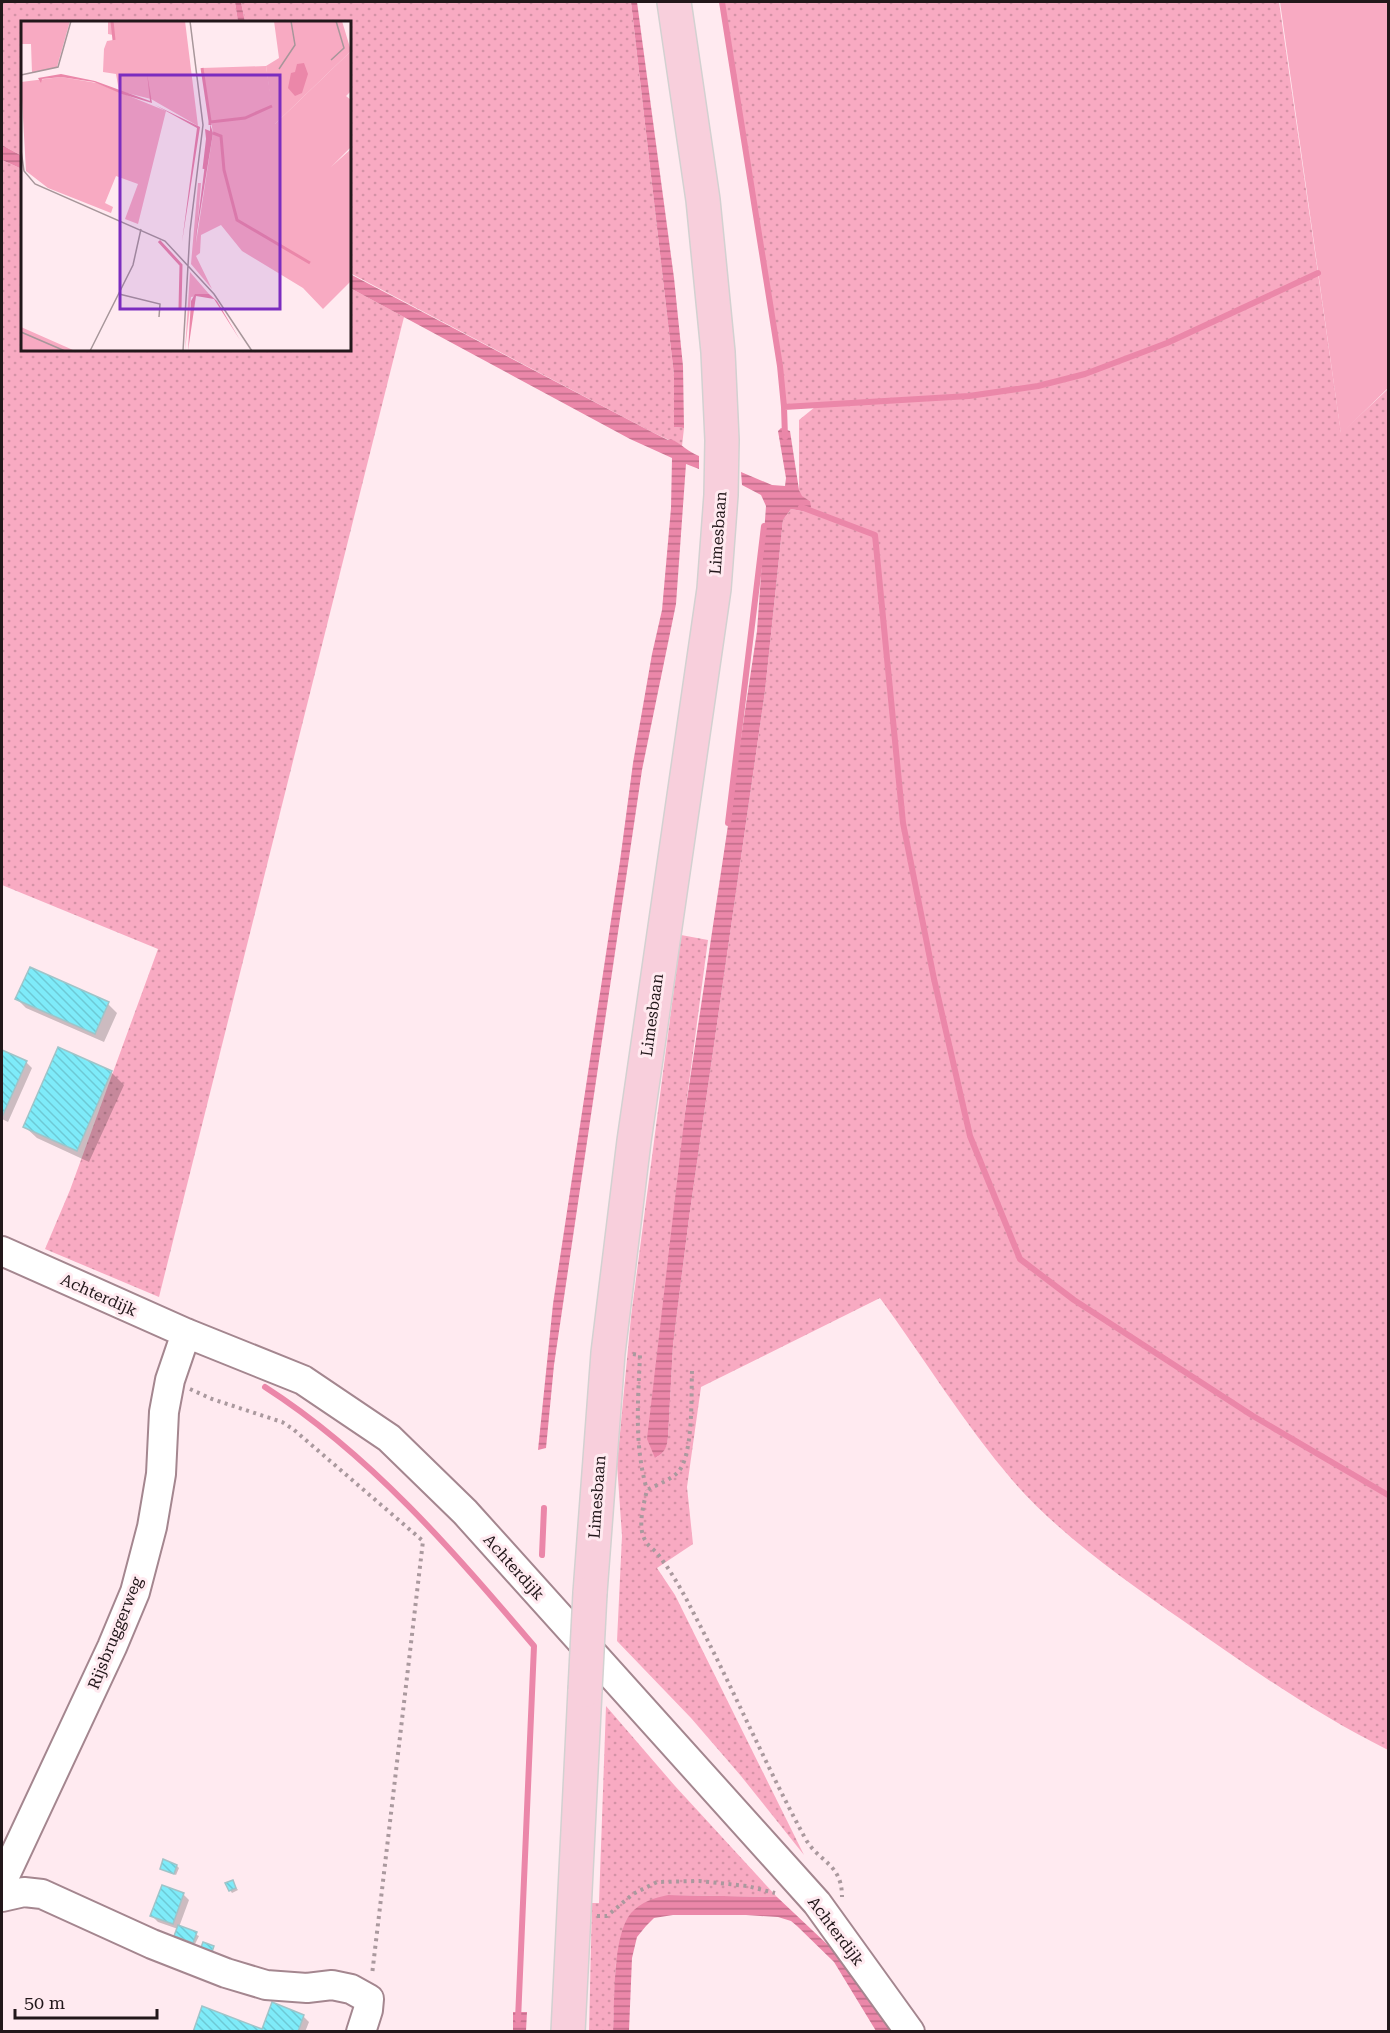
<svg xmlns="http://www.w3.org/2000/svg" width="1390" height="2033" viewBox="0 0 1390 2033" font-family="'Roboto Serif',serif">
<defs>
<pattern id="grass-dots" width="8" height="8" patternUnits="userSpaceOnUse" patternTransform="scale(1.5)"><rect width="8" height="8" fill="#f8aac2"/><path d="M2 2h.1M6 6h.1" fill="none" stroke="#d492a6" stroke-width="1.8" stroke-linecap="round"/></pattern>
<pattern id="water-rules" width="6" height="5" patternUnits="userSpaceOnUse" patternTransform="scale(1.5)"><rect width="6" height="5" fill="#eb87a9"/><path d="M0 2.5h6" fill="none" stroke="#be6d89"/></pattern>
<pattern id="building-back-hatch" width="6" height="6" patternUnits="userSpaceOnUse" patternTransform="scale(1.5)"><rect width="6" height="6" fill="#7eebf9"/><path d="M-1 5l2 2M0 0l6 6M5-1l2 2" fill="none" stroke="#6dc9d5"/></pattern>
</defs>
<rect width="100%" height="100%" fill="#ffeaf0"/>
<path fill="url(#grass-dots)" d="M2,2H235L238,22H22V156L2,145Z
M241,2H631L674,375V427L684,428L682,446L671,439L669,440L652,432L350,273V22H245Z
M722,2H1279L1341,433L1388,389V1750C1316,1714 1251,1669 1185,1622C1127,1582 1060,1535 1013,1481C964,1424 924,1358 880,1298L701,1387L687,1487L693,1544L657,1568L675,1595L804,1855L741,1776L691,1718L617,1641L622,1536L617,1464L631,1317L681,935L708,940L685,1113L655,1458C664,1454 667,1446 668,1437L673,1345L689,1218L765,691L783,520L791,509L807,512L810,501L801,496L799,490V420L815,407H784Z
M2,160L22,169V350H350V288L404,317L159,1297L45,1249L70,1190L158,949L2,885Z
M606,1706L675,1786L777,1897L668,1895L616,1962L613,2031L589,2032L592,1903H599Z"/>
<path fill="#f8aac2" d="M1280,2H1388V388L1341,434Z"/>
<path fill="url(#water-rules)" d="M235,2H241L245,22H238Z
M631,2H637L674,278L683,366L684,428L674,427V375Z
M2,145L22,156V169L2,160Z
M350,274L652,432L668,440L671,439C682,444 688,452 699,456V469L686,464L676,604L642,770L554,1365L546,1448L538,1450L553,1304L620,861L633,763L652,654L662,610L671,508L672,458L630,439L350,288Z
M781,428L790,431L799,490L802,496L810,501L811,507L807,512L791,509L783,520L765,691L689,1218L673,1345L668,1437C667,1447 665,1453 655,1458L647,1439L685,1113L757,631L766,506L761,495L742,485L741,472L772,485L785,486L786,478L778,431Z
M668,1895L777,1897L846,1962L893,2031H876L834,1962L797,1926L791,1921L778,1917L746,1915H673L654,1918L646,1926L637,1937L632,1958L629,2031L613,2032C615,2001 612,1936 631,1913C641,1902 654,1898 668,1895Z
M513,2012H527L526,2031H513Z"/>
<path fill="#0003" d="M17,999L108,1004L117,1013L104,1042L26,1008Z
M59,1049L112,1073L124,1085L89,1162L37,1138L24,1126Z
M2,1051L26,1062L32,1068L8,1122L2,1119Z
M177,1866L179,1868L176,1875L162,1868Z
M232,1882L238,1890L232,1893L230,1890Z
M183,1894L189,1900L179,1927L199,1936L195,1944L178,1938L176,1935L178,1929L158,1922L152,1916Z
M303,2016L309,2022L305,2032H195L263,2031Z"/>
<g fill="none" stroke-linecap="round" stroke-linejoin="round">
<path stroke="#eb87a9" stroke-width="6" d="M722,2L780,366L784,407
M785,437L784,407L969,396L1038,386L1085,374L1167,343L1318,273
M801,507L875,535L903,823L934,979L970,1136L1020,1259L1074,1300L1253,1416L1388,1495
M728,823L764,526
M265,1387C371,1455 453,1551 534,1646L518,2020
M542,1555L544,1508"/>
</g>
<path fill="url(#building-back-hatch)" stroke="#a0c4c8" stroke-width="1.5" d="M30,967L109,1002L95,1034L15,999Z
M58,1047L112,1071L77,1151L23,1127Z
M2,1050L27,1061L2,1117Z
M163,1859L177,1865L174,1874L160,1869Z
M233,1880L236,1888L229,1891L225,1883Z
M162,1885L184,1893L173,1924L150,1916Z
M178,1925L197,1932L193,1943L174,1936Z
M203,1942L214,1946L211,1955L200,1950Z
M272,2002L304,2015L298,2032H193L202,2006L262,2029Z"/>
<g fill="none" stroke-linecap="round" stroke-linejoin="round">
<defs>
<path id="minor" d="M2,1251L186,1333L303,1380L389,1438L465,1512L817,1903L910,2032
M2,1882L112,1647L135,1592L152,1527L161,1474L164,1412L170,1380L186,1333
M2,1897L24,1892L42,1894L152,1944L226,1973L266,1985L307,1988L332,1985L351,1989L369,1999L368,2010L361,2032"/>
<path id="major" d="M590,1593L608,1353L634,1141L714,589L721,495L722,440L718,352L703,200L674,2
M568,2032L585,1690"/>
</defs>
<use href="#minor" stroke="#a4868f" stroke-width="32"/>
<use href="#major" stroke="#d3d1d1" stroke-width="36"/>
<path stroke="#aa999e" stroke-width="4" stroke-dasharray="3 4.5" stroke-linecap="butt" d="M633,1354L640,1355C638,1402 634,1445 647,1490
M692,1371C691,1394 694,1460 676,1474C668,1481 656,1485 647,1490C644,1503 637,1527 645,1540C647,1545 653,1549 657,1553C671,1571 683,1592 693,1612C732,1686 765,1764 805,1838C819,1863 842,1863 842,1897
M190,1389L212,1399L282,1422L293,1429L423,1541L372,1975
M597,1916H607L633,1894L657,1882L699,1881L747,1886L775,1893"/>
<use href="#minor" stroke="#fff" stroke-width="28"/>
<use href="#major" stroke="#f8cfdc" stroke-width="33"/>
<defs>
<path id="major-bridge" d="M585,1690L590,1593"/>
</defs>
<use href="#major-bridge" stroke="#d3d1d1" stroke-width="36" stroke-linecap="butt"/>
<use href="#major-bridge" stroke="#f8cfdc" stroke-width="33"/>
</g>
<g text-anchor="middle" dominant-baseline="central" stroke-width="6" stroke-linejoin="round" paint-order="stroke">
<g font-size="16" fill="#22171a" stroke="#ffeaf0">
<text transform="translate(718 533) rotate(-86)">Limesbaan</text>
<text transform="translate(652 1015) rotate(-82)">Limesbaan</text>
<text transform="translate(99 1295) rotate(24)">Achterdijk</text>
<text transform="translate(597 1497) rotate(-86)">Limesbaan</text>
<text transform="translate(514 1567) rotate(48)">Achterdijk</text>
<text transform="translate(115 1633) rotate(-68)">Rijsbruggerweg</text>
<text transform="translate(836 1931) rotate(53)">Achterdijk</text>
</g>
</g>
<g transform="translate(21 21)">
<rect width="330" height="330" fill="#ffeaf0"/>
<path d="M0,0H49L36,46L11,52L10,23H0ZM87,0H164L177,105L130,78L98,70L95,53L82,51L83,28L86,20L92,19V14L87,13ZM330,30V70L325,75L330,79V126L310,146L330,128V260L302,288L282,267L221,230L200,204L180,214L179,232L175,235L191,268L170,243L177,162H180L175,222L192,112L181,47L245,45L254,103ZM40,56L76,62L145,90L117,203L104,198L117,163L95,155L84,182L92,186L90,192L27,167L5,150L0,61ZM169,251L188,273L170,276L164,330Z" fill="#f8aac2"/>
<path d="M253,0H321L330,30L253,104L245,45L258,37ZM0,306L52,329L55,330H0Z" fill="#f8aac2"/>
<path d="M283,42L287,53L281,72L274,75L267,67L270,52L274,51L276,43ZM126,52L131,82L101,73L73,61L40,56L21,58L20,62L17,57L40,53L74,60L129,80ZM134,84L179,106L161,221L176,107ZM189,103L192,112L174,222L186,127L184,108L189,110ZM174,273H188L196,280L219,319L193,278L175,275L167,330L170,280Z" fill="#eb87a9"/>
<path fill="none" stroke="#eb87a9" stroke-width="3" d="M91,0L93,19M181,47L189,100M189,104V101L224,97L251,85M192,112L200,115L203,149L216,199L289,242M183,148L187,114M138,220L160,244L159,287"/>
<path fill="none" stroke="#a7969a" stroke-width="1.5" d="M310,39L323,27L315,0M258,48L274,24L270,0M0,54L37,46L50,0M0,129L3,150L14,163L144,220L193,273L231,330M98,273L139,283L138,296M0,311L44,330M69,330L112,244L120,208M162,330L169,210L182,104L169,0"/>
<path fill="#7b2cbf" fill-opacity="0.15" stroke="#7b2cbf" stroke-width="3" d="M99,54H259V288H99Z"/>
<rect width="330" height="330" fill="none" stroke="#22171a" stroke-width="3"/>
</g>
<rect width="1390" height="2033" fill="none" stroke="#22171a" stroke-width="6"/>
<path d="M15 2009v9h142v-9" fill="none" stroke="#22171a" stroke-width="3"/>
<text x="24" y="2009" font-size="18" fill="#22171a" stroke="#ffeaf0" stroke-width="4.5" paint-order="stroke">50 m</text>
</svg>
